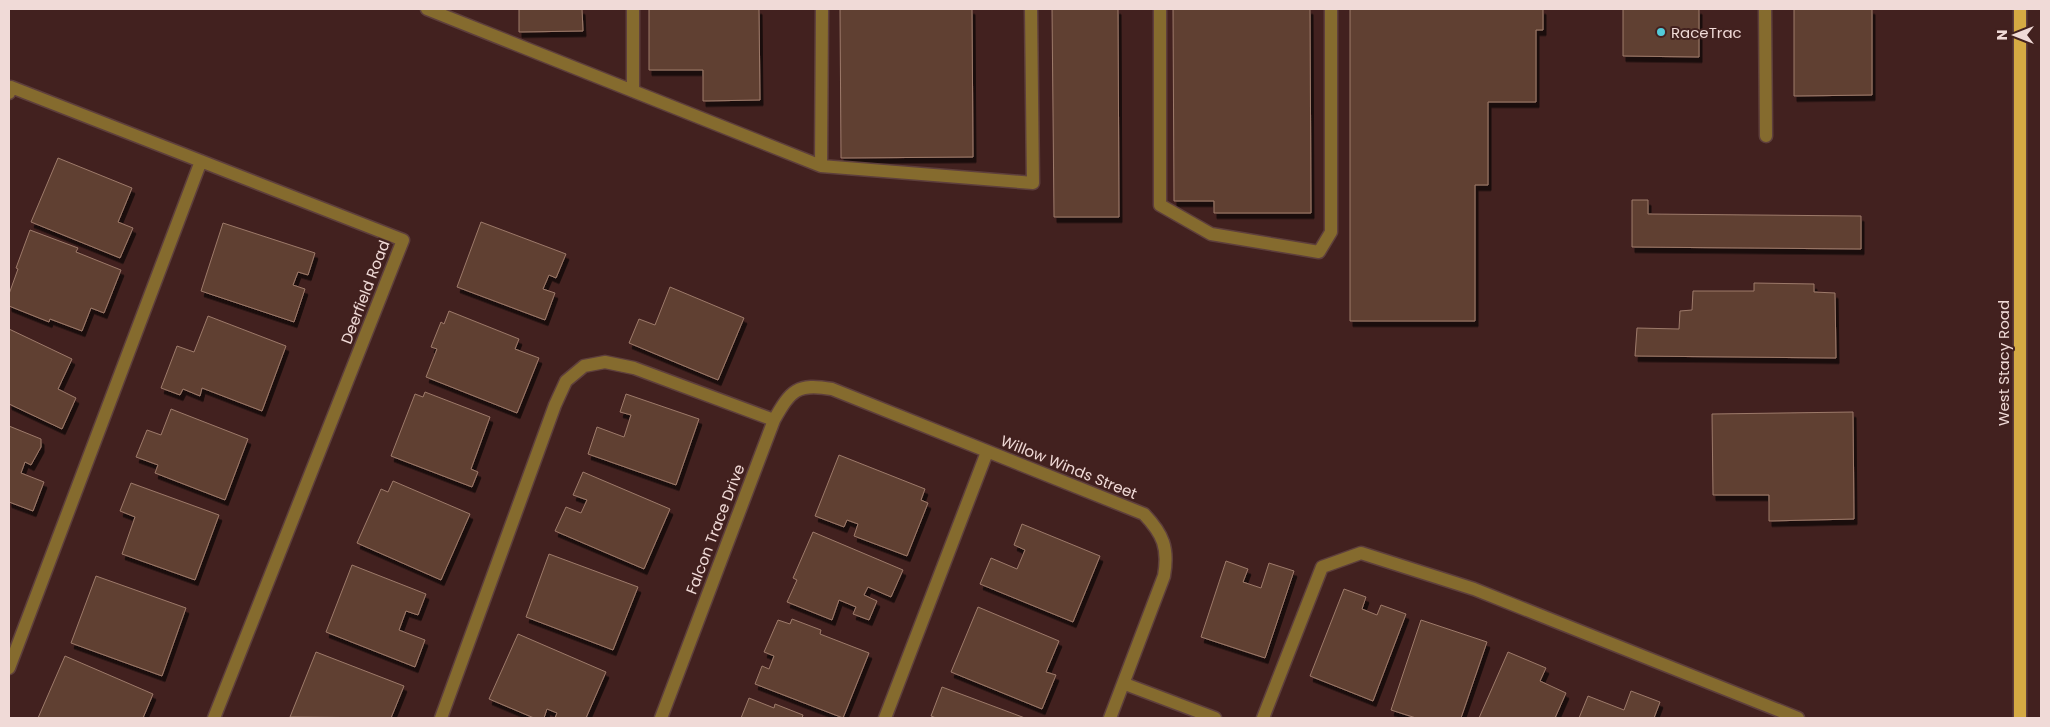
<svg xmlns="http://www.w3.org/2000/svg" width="2050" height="727" viewBox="0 0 2050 727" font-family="Poppins,sans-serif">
<defs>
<filter id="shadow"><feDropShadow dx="3" dy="5.5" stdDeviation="0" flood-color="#0009"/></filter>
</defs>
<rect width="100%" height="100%" fill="#42211f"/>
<path fill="#614133" stroke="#9d7a6a" filter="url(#shadow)" d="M519,9H582L583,31L519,32Z
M649,9H759L760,100L703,101V70H649Z
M840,9H972L973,157L841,158Z
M1052,9H1118L1119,217H1054Z
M1173,9H1310L1311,213H1214V201H1174Z
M1350,9H1543V30H1536V102H1488V185H1475V321H1350Z
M1623,9H1699V57L1623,56Z
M1794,9H1872V95L1794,96Z
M58,158L132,188L118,222L133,228L120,258L31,222Z
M1632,200H1648V214L1861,216V249L1632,247Z
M481,222L566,254L556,278L549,275L543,289L555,293L545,320L457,287Z
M223,223L315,253L308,275L298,272L293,285L305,289L294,322L201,291Z
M30,230L78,248L76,252L121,270L104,313L91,308L82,331L50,319L49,322L9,306V294L18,269L16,268Z
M1754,283L1814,284V292L1835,293L1836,358L1635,356L1637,328L1679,329L1680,311L1692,310L1693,291H1754Z
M670,287L744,318L718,380L629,343L639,319L655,325Z
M449,311L519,339L515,349L539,358L517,413L426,377L437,349L431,347L441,322L444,324Z
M208,316L286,346L262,411L202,388L200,396L183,389L180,395L161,388L177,346L194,352Z
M9,329L72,359L58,389L76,398L62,429L9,404Z
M425,392L490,417L471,469L478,472L472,487L391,456L415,394L423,397Z
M626,394L699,419L676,485L588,454L597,427L624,437L631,415L620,412Z
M171,409L248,439L225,500L155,473L158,465L136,457L147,430L161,435Z
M1853,412L1854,519L1769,521V495H1713L1712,414Z
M9,426L41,439V447L31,465L25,462L21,473L44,482L33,511L9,502Z
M839,455L925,489L921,500L928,503L907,556L854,536L858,524L847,520L844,527L815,516Z
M583,472L670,509L644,569L555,531L566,507L581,513L587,500L573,495Z
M393,481L470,514L441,580L357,543L381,489L388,492Z
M131,483L219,515L195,580L122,554L135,517L120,511Z
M1022,524L1100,556L1073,622L980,584L991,558L1017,569L1025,550L1014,545Z
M813,532L903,570L891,597L868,587L864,595L877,601L869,620L853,614L856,607L839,600L832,620L787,602L797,580L793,578Z
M549,554L638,587L613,650L526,617Z
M1226,561L1248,569L1243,582L1261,588L1269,563L1294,571L1265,658L1201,637Z
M352,565L426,594L418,615L406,611L399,630L425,640L415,667L326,632Z
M96,576L186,608L162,676L71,643Z
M1344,589L1366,597L1362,609L1377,615L1381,605L1406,614L1373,701L1310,676Z
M978,607L1059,641L1046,672L1056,675L1042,709L951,672Z
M792,619L821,630L820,634L869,653L843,718L755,684L762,666L769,669L774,656L764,652L778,620L790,624Z
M1421,620L1487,642L1461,718H1416L1391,710Z
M518,634L606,672L586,718H555L557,713L547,709L544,718H534L489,699Z
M316,652L404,686L391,718L290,717Z
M1508,652L1546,668L1540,681L1566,693L1555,718H1479Z
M65,656L153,694L143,718H38Z
M942,687L1025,718H936L931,716Z
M1631,691L1660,702L1654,718H1579L1588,696L1624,710Z
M749,698L774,708L775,704L803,715L802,718H741Z"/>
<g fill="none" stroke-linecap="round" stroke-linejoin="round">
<defs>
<path id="minor" d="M427,9L821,166L1033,183L1031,9
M1160,9V205L1211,234L1319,252L1331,232V9
M1765,9L1766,136
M633,91V9
M9,93L11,87L403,240L214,718
M821,166L822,9
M9,668L201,161
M1125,684L1215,718
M441,718L555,405L566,381L584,366L605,362L634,368L774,420
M661,718L774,420C791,390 797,383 832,389L1144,514C1163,534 1169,548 1164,576L1110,718
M885,718L987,452
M1263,718L1322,567L1361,553L1474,589L1798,718"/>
<path id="major" d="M2020,718V9"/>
</defs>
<use href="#minor" stroke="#5e3f3c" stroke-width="15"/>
<use href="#major" stroke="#5e3f3c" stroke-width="15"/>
<use href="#minor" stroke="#856b2e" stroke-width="12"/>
<use href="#major" stroke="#d5aa43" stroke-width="12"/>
</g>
<circle fill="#52cbd9" stroke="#42211f" stroke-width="2" cx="1661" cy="32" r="5"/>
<g text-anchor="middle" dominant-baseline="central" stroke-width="4" stroke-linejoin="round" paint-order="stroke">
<g font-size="15" fill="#f0dad7" stroke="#42211f" text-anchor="start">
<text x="1671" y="32">RaceTrac</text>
</g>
<g font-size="15" fill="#f0dad7" stroke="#42211f">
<text transform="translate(365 292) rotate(-69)">Deerfield Road</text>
<text transform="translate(2003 363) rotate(-90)">West Stacy Road</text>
<text transform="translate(1069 467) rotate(22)">Willow Winds Street</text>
<text transform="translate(715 529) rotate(-69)">Falcon Trace Drive</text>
</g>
</g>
<rect width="2050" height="727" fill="none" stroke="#f0dad7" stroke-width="20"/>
<g transform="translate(2015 35) rotate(270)" stroke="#42211f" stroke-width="4" paint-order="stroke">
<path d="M0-4L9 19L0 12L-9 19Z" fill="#f0dad7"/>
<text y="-8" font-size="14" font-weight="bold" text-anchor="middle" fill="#f0dad7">N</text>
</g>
</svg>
